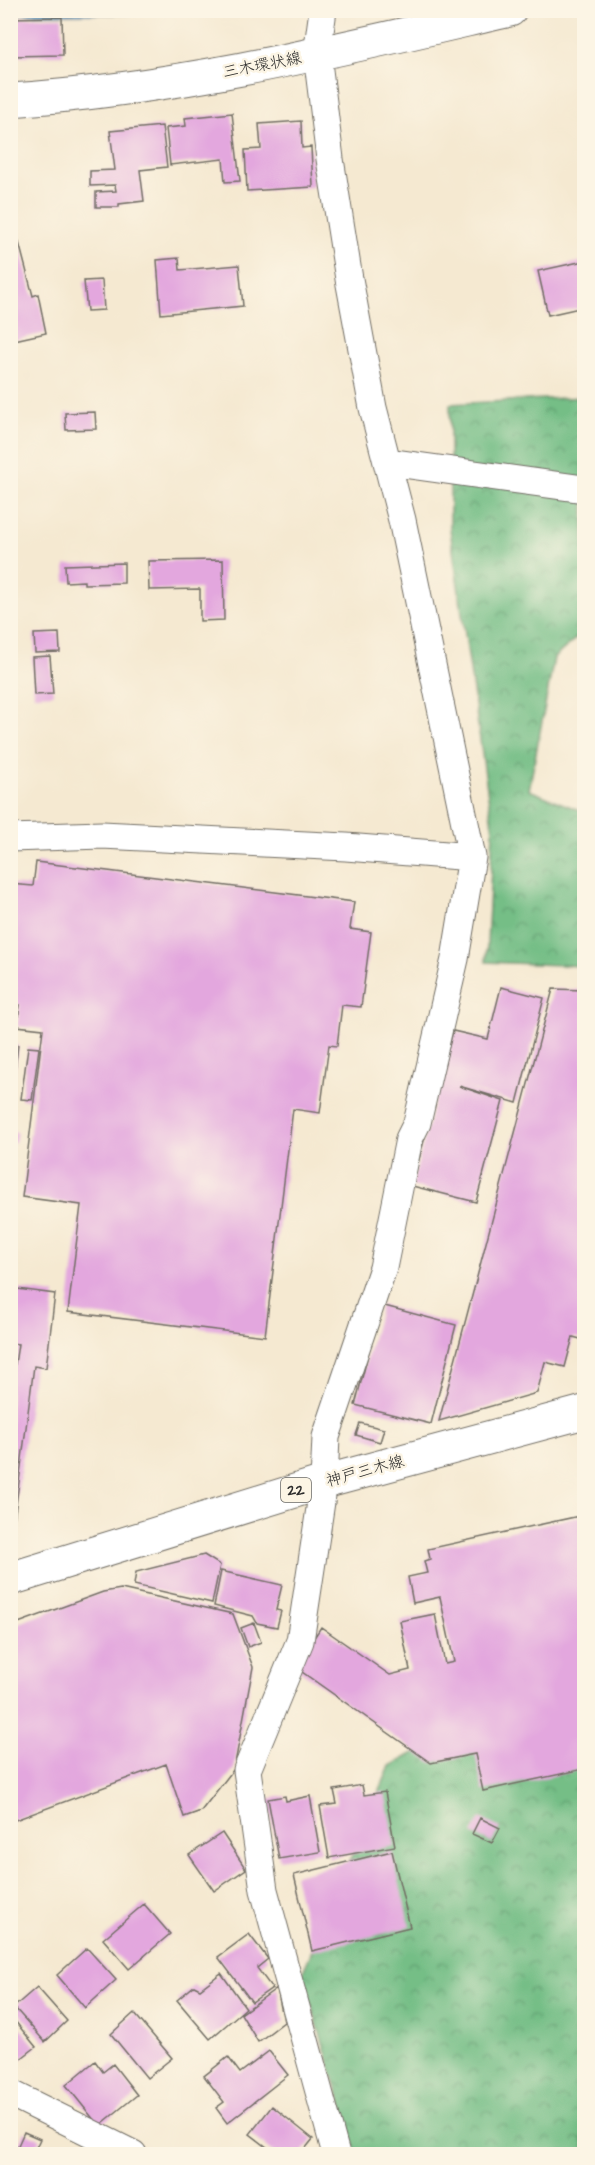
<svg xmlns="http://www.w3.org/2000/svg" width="595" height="2165" viewBox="0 0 595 2165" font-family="'Architects Daughter','Klee One',sans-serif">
<defs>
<pattern id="forest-crowns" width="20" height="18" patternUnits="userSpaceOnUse" patternTransform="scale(1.5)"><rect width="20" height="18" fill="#74be86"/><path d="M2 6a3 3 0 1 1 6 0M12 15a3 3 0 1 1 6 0" fill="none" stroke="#5f9b6e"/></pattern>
<pattern id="water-rules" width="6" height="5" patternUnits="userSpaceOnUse" patternTransform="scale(1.5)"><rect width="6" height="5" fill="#70b4e6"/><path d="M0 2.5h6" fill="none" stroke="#5c93bb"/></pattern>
</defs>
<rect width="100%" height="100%" fill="#fcf5e5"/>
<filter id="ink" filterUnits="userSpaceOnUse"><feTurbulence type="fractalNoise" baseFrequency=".0167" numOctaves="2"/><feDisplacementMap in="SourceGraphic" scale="12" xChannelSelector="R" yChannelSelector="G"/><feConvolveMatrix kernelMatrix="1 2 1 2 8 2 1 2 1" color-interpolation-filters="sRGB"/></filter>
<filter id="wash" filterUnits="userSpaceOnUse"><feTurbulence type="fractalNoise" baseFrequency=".008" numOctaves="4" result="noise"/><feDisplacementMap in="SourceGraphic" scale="24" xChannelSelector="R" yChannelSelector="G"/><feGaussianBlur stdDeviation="1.35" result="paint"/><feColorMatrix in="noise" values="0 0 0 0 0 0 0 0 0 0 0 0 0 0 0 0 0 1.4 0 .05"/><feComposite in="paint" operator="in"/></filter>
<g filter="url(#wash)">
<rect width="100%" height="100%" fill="#f5e9d1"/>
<path fill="url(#forest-crowns)" stroke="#507458" stroke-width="1.5" d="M584,397V631L554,658L529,790L584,812V966L486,962L493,831L450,529V404Z
M584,1647V2154H357L302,1974L390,1766L467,1724Z"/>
<path fill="url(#water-rules)" stroke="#4e7088" stroke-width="1.5" d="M11,10H143V11L127,14H11Z"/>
<g id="blocks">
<path fill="#e3a7de" d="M62,17L63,55L10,56V18Z
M232,113L240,181L225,182L223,159L170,165L166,128L186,126L185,118Z
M301,121L302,148L311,147L313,187L247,191L245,150L261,149L259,124Z
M162,126L167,167L140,170L144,201L119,204V207H96V192L116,191L115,185L90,186V171L115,170L110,131Z
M10,208L33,296L38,294L46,333L10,341Z
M179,258L180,270L239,265L243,306L161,314L157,260Z
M584,261V307L548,315L538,271Z
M102,280L104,310L87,311L84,281Z
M95,412L96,429L66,430L65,413Z
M223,560L224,620L200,621V589L149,590L148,561Z
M124,563V583L84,584V581L66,582L65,565Z
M59,633L60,652L35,653L34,634Z
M50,656L53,694L34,695L32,657Z
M36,862L354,902L350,929L371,932L361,1007L342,1005L337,1046L329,1045L320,1113L293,1109L265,1336L68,1312L81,1205L22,1197L43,1029L17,1026L20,1005L10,1004V884L33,886Z
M501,987L544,998L517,1103L459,1086L503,1101L476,1202L412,1186L453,1031L488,1039Z
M553,989L584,990V1340L573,1337L565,1367L545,1362L537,1393L439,1421Z
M10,1044L18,1045L12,1095H10Z
M28,1047L39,1048L32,1100L21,1099Z
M10,1131L17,1132L15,1143H10Z
M10,1288L55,1294L46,1368L34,1366L12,1536L10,1363L15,1364L18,1344L10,1343Z
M381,1305L456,1325L431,1424L355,1405Z
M360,1423L384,1429L380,1442L356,1435Z
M584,1515V1769L483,1791L475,1754L431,1763L295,1667L321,1627L390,1675L410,1670L400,1621L435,1614L445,1664L454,1662L440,1597L413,1603L408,1577L427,1573L424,1561L430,1559L428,1549Z
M204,1555L220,1565L212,1603L134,1585L136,1572Z
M221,1571L282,1585L276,1610L281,1611L277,1627L257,1623L253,1616L214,1606Z
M121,1589L233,1614L253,1667L234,1769L201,1811L184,1817L166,1764L10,1822V1626L103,1592Z
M254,1623L261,1642L248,1647L241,1628Z
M362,1785L364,1795L385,1792L395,1846L329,1858L320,1806L337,1804L334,1790Z
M285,1796L286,1801L310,1796L320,1852L279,1859L268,1799Z
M480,1818L500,1828L492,1843L472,1834Z
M222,1833L246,1869L214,1891L189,1855Z
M392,1851L410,1927L312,1951L294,1875Z
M144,1904L170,1934L129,1969L103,1939Z
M249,1934L268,1959L257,1968L272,1988L252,2002L218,1957Z
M87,1948L116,1980L85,2008L57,1975Z
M221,1973L246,2008L210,2039L177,2000L194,1986L200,1989Z
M37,1987L67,2021L45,2042L14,2007Z
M277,1988L284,2022L258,2042L241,2014Z
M134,2013L172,2058L147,2078L111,2034Z
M10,2015L36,2047L10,2067Z
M269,2051L288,2075L227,2123L216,2108L224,2102L204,2076L228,2057L240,2073Z
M95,2061L103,2072L113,2064L137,2095L99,2126L66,2085Z
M272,2106L313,2139L301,2154H276L250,2134Z
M24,2132L40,2139L33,2154H25L16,2150Z"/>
</g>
</g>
<g filter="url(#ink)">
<use href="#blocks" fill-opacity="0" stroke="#726e65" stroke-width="1.5"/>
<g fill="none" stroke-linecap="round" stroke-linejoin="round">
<defs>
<path id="street" d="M323,10L317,54L330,159L349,279L373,408L402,520L472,857L455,959L417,1123L409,1139L383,1268L326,1437L324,1482L300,1641L247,1770L264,1890L336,2154
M388,462L584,489
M10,838L102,835L346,847L472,857
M10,2093L133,2154"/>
<path id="secondary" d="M10,100C180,89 345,48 510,10"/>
<path id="primary" d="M10,1579L324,1482L584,1412"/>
</defs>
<use href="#street" stroke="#726e65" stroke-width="29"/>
<use href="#secondary" stroke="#726e65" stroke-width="35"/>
<use href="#primary" stroke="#726e65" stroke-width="35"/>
<use href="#street" stroke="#fff" stroke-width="27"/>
<use href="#secondary" stroke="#fff" stroke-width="33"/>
<use href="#primary" stroke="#fff" stroke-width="33"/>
</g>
</g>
<g text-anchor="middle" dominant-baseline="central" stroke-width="5" stroke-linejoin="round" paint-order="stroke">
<rect fill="#fcf5e5" stroke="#6a6863" stroke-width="1.5" x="281" y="1478" width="30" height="24" rx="4.5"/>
<g font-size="15" font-weight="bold" fill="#2b2b2b">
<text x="296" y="1490">22</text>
</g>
<g font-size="16" fill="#2b2b2b" stroke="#fcf5e5">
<text transform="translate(262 65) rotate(-11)">三木環状線</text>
<text transform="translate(365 1471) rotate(-15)">神戸三木線</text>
</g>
</g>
<rect width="595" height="2165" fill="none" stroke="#fcf5e5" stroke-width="36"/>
</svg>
